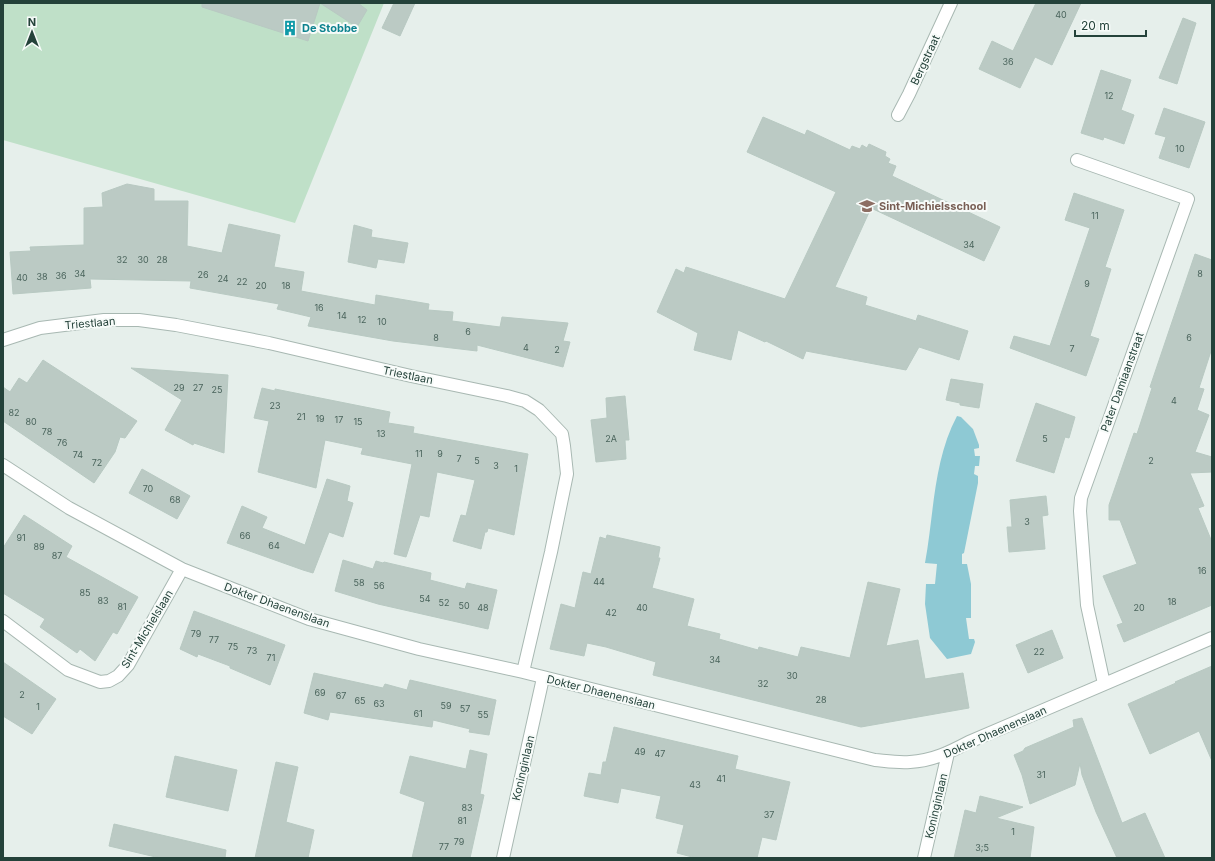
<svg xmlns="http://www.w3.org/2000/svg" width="1215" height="861" viewBox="0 0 1215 861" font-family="Inter,sans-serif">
<rect width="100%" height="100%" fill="#e6efeb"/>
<path fill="#bfe0c8" d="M3,3H384L295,223L3,140Z"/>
<path fill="#8ec9d4" d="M957,416L961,417L973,429L979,445V448L974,449L975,456H980L979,466H975L974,474L978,476V483L964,553L962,554V564H967L971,584V618H966L969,639H974L975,642L971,654L947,659L930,638L925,604L926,584H935L937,564L925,563C934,515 933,461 957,416Z"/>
<path fill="#bbcac4" stroke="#b8c9c2" d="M202,3H320L308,41L202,7Z
M320,3H358L367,10L357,27Z
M394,3H415L400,36L382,28Z
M1036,3H1081L1052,65L1035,57L1020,88L979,69L992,41L1013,51Z
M1183,18L1196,23L1177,84L1159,78Z
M1101,70L1131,80L1121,110L1134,115L1124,144L1104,137L1103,140L1081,133Z
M1164,108L1205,122L1189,168L1159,158L1166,137L1155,134Z
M763,117L805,135L807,130L850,150L852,146L860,149L862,145L867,148L869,144L886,152L885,156L890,159L888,163L896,166L892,176L1000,227L984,261L871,208L835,287L867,297L865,305L916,321L918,315L968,331L959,360L919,347L906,370L806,351L803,359L766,341L765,342L738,330L731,360L694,350L698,333L657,312L676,269L684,273L686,267L785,299L836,192L747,152Z
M127,184L154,189V201H188L187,246L222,253L229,224L280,235L274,267L304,272L301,291L375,305L376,295L429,304L428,310L453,312L452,321L500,327L502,317L568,323L563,341L570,342L563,367L477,345V351L393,341L308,326L311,317L277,309L279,304L190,288L191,281L90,279L91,288L13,294L10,252L31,251L30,247L84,245V208L103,207L102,193Z
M1074,193L1124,210L1105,267L1111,269L1090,336L1099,339L1086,376L1010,348L1014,336L1050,346L1090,228L1065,220Z
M354,225L372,230L371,237L408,243L404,263L378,259L376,268L348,262Z
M1195,254L1212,260V348L1199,388L1204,389L1197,410L1209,415L1195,452L1212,457V472L1190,473L1204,506L1198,508L1212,542V605L1124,642L1117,625L1123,623L1103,576L1137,564L1120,520H1109V505L1134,433L1137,434L1152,388L1150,387Z
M43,360L137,421L125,438L120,437L115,452L94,483L3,421V387L10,392L19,378L27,383Z
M131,368L228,375L224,453L194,443L193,445L165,430L182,400Z
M951,379L983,384L979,408L960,405V403L946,400Z
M262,388L275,391V389L390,412L388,423L414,427L413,433L528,454L514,535L488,528L487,532H485L481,549L453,541L461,515L466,516L475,480L437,472L429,517L420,515L406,557L394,554L412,464L361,454L363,448L325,440L316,488L258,472L269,421L254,418Z
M625,396L629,440H625L626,459L596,462L591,420L607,418L606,398Z
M1036,403L1075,417L1069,438L1065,437L1054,473L1016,461Z
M142,469L190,496L177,519L129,493Z
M327,479L350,486L347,501L353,503L343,537L329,532L313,573L303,570L227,543L242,506L267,517L262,528L305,545Z
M1046,496L1048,515L1042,516L1045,549L1009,552L1007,527H1012L1010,500Z
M24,515L72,546L66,557L138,597L117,634L113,632L95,661L80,649L77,653L40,627L45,619L3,593V548Z
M607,535L660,547L658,558H660L652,588L694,599L687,626L720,634L719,639L758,650L759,647L798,657L801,647L850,658L868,582L900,589L886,646L918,640L925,679L963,673L969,708L861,727L653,675L656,662L606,647L587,643L584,656L550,649L561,604L575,608L583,572L591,574L600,537L606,539Z
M343,560L373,569L376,561L383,563L384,562L431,573L430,580L465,589L467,583L497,590L488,629L378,604L335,591Z
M194,611L285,645L270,685L230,668V666L198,654L197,657L180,649Z
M1052,630L1063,658L1028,673L1016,645Z
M3,662L56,699L32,734L3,716Z
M1212,666V761L1199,731L1150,754L1128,704L1176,683L1175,682Z
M314,673L383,688L385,684L407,690L410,680L496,700L489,735L469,732L470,729L433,720L432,727L330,712L328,720L304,713Z
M1082,718L1122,823L1145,813L1165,858H1117L1096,812L1082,775L1080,763L1075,785L1030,804L1022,775L1014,755L1023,751L1025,748L1074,727L1073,720Z
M614,727L738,756L735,769L790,782L776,840L762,837L757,858H696L677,853L684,825L656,818L661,796L621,788L618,803L584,796L589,773L601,775L603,762H606Z
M470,750L487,754L480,794L484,795L470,858H412L425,802L400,793L410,756L466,769Z
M175,756L237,770L228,811L166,797Z
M276,762L298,767L286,822L314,830L308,858H255Z
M980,796L1023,807L996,818L1034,827L1030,858H954L965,810L976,813Z
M114,824L226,850L225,858H160L109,846Z"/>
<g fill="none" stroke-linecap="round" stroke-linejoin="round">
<defs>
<path id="minor" d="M898,115L909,94L951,3
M1077,160L1188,199L1081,498L1080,511L1087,605L1104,684
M3,340L40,328L104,320H139L176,325L269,343L411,376L507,396L525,401L539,410L562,434L564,446L567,474L551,552L523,672
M3,465L69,508L182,569L309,619L419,649L523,672L875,760C886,761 898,763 910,762C932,761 950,752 969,742L1212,638
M3,621L68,670L100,682L109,681L118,676L128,665L182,569
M503,858L543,678
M924,858L948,753"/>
</defs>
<use href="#minor" stroke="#a8b8b2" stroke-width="14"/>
<use href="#minor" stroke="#fff" stroke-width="12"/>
</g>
<defs>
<symbol id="building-bare" viewBox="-9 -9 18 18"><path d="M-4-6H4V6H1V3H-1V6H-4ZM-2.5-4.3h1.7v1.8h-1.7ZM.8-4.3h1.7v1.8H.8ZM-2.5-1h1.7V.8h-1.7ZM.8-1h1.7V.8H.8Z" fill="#0f9aa8" stroke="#f7fbf9" stroke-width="2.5" paint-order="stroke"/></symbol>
<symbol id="school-bare" viewBox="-9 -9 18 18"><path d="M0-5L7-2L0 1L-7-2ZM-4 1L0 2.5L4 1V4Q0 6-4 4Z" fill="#8d6e63" stroke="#f7fbf9" stroke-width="2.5" paint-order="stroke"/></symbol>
</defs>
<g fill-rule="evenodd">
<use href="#building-bare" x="279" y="17" width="22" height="22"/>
<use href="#school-bare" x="856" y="195" width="22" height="22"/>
</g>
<g text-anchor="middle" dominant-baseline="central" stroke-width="4" stroke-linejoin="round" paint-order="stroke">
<g font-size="9" fill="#4a645c">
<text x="1061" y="14">40</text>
<text x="1008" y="61">36</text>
<text x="1109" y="95">12</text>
<text x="1180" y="148">10</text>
<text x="1095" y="215">11</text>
<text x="969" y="244">34</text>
<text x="122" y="259">32</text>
<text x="143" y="259">30</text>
<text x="162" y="259">28</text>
<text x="80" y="273">34</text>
<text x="1200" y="273">8</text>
<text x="203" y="274">26</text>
<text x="61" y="275">36</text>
<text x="42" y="276">38</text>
<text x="22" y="277">40</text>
<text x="223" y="278">24</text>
<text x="242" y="281">22</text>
<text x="1087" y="283">9</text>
<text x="261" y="285">20</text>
<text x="286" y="285">18</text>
<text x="319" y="307">16</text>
<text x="342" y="315">14</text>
<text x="362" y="319">12</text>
<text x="382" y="321">10</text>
<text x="468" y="331">6</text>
<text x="436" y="337">8</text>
<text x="1189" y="337">6</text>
<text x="526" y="347">4</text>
<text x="1072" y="348">7</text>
<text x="557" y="349">2</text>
<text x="179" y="387">29</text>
<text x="198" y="387">27</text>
<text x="217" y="389">25</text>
<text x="1174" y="400">4</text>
<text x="275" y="405">23</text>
<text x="14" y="412">82</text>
<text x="301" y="416">21</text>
<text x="320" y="418">19</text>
<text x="339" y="419">17</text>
<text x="31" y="421">80</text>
<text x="358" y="421">15</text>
<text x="47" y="431">78</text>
<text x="381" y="433">13</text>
<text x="611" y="438">2A</text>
<text x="1045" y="438">5</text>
<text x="62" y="442">76</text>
<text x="419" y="453">11</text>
<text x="440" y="453">9</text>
<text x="78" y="454">74</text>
<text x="459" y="458">7</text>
<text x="477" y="460">5</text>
<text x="1151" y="460">2</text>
<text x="97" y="462">72</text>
<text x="496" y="465">3</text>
<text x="516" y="468">1</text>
<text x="148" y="488">70</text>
<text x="175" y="499">68</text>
<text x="1027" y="521">3</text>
<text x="245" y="535">66</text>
<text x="21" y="537">91</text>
<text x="274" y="545">64</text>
<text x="39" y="546">89</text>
<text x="57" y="555">87</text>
<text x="1202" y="570">16</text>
<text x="599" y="581">44</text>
<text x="359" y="582">58</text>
<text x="379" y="585">56</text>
<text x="85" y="592">85</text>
<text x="425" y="598">54</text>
<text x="103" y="600">83</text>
<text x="1172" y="601">18</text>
<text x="444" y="602">52</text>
<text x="464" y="605">50</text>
<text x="122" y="606">81</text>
<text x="483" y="607">48</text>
<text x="642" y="607">40</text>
<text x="1139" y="607">20</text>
<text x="611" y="612">42</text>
<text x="196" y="633">79</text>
<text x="214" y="639">77</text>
<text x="233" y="646">75</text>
<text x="252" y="650">73</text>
<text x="1039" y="651">22</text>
<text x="271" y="657">71</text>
<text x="715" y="659">34</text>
<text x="792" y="675">30</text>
<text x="763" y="683">32</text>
<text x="320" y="692">69</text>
<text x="22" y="694">2</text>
<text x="341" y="695">67</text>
<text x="821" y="699">28</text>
<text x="360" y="700">65</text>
<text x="379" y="703">63</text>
<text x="446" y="705">59</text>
<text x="38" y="706">1</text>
<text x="465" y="708">57</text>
<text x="418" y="713">61</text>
<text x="483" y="714">55</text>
<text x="640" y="751">49</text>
<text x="660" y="753">47</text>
<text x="1041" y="774">31</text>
<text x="721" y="778">41</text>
<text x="695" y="784">43</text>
<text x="467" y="807">83</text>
<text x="769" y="814">37</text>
<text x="462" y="820">81</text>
<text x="1013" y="831">1</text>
<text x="459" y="841">79</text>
<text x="444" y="846">77</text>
<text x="982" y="847">3;5</text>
</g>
<g font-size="11" font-weight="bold" fill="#0d838f" stroke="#f7fbf9" text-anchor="start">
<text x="302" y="28">De Stobbe</text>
</g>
<g font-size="11" fill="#24423a" stroke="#f7fbf9">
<text transform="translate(925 60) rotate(-65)">Bergstraat</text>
<text transform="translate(90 323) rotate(-5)">Triestlaan</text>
<text transform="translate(408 375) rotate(12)">Triestlaan</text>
<text transform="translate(1122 382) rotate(-70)">Pater Damiaanstraat</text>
<text transform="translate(277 605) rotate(20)">Dokter Dhaenenslaan</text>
<text transform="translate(147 629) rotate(-59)">Sint-Michielslaan</text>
<text transform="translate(601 692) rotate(14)">Dokter Dhaenenslaan</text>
<text transform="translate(995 732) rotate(-24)">Dokter Dhaenenslaan</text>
<text transform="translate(523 768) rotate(-77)">Koninginlaan</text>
<text transform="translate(936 806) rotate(-77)">Koninginlaan</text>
</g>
<g font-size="11" font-weight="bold" fill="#785e54" stroke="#f7fbf9" text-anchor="start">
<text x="879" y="206">Sint-Michielsschool</text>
</g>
</g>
<rect width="1215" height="861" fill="none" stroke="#24423a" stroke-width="8"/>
<g transform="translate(32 32)" stroke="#f7fbf9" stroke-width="3" paint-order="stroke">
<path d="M0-3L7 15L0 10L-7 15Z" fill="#24423a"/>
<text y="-6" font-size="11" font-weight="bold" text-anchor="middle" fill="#24423a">N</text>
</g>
<path d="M1075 30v6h71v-6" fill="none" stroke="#24423a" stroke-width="2"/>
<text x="1081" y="30" font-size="12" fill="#24423a" stroke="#f7fbf9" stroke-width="3" paint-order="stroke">20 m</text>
</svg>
